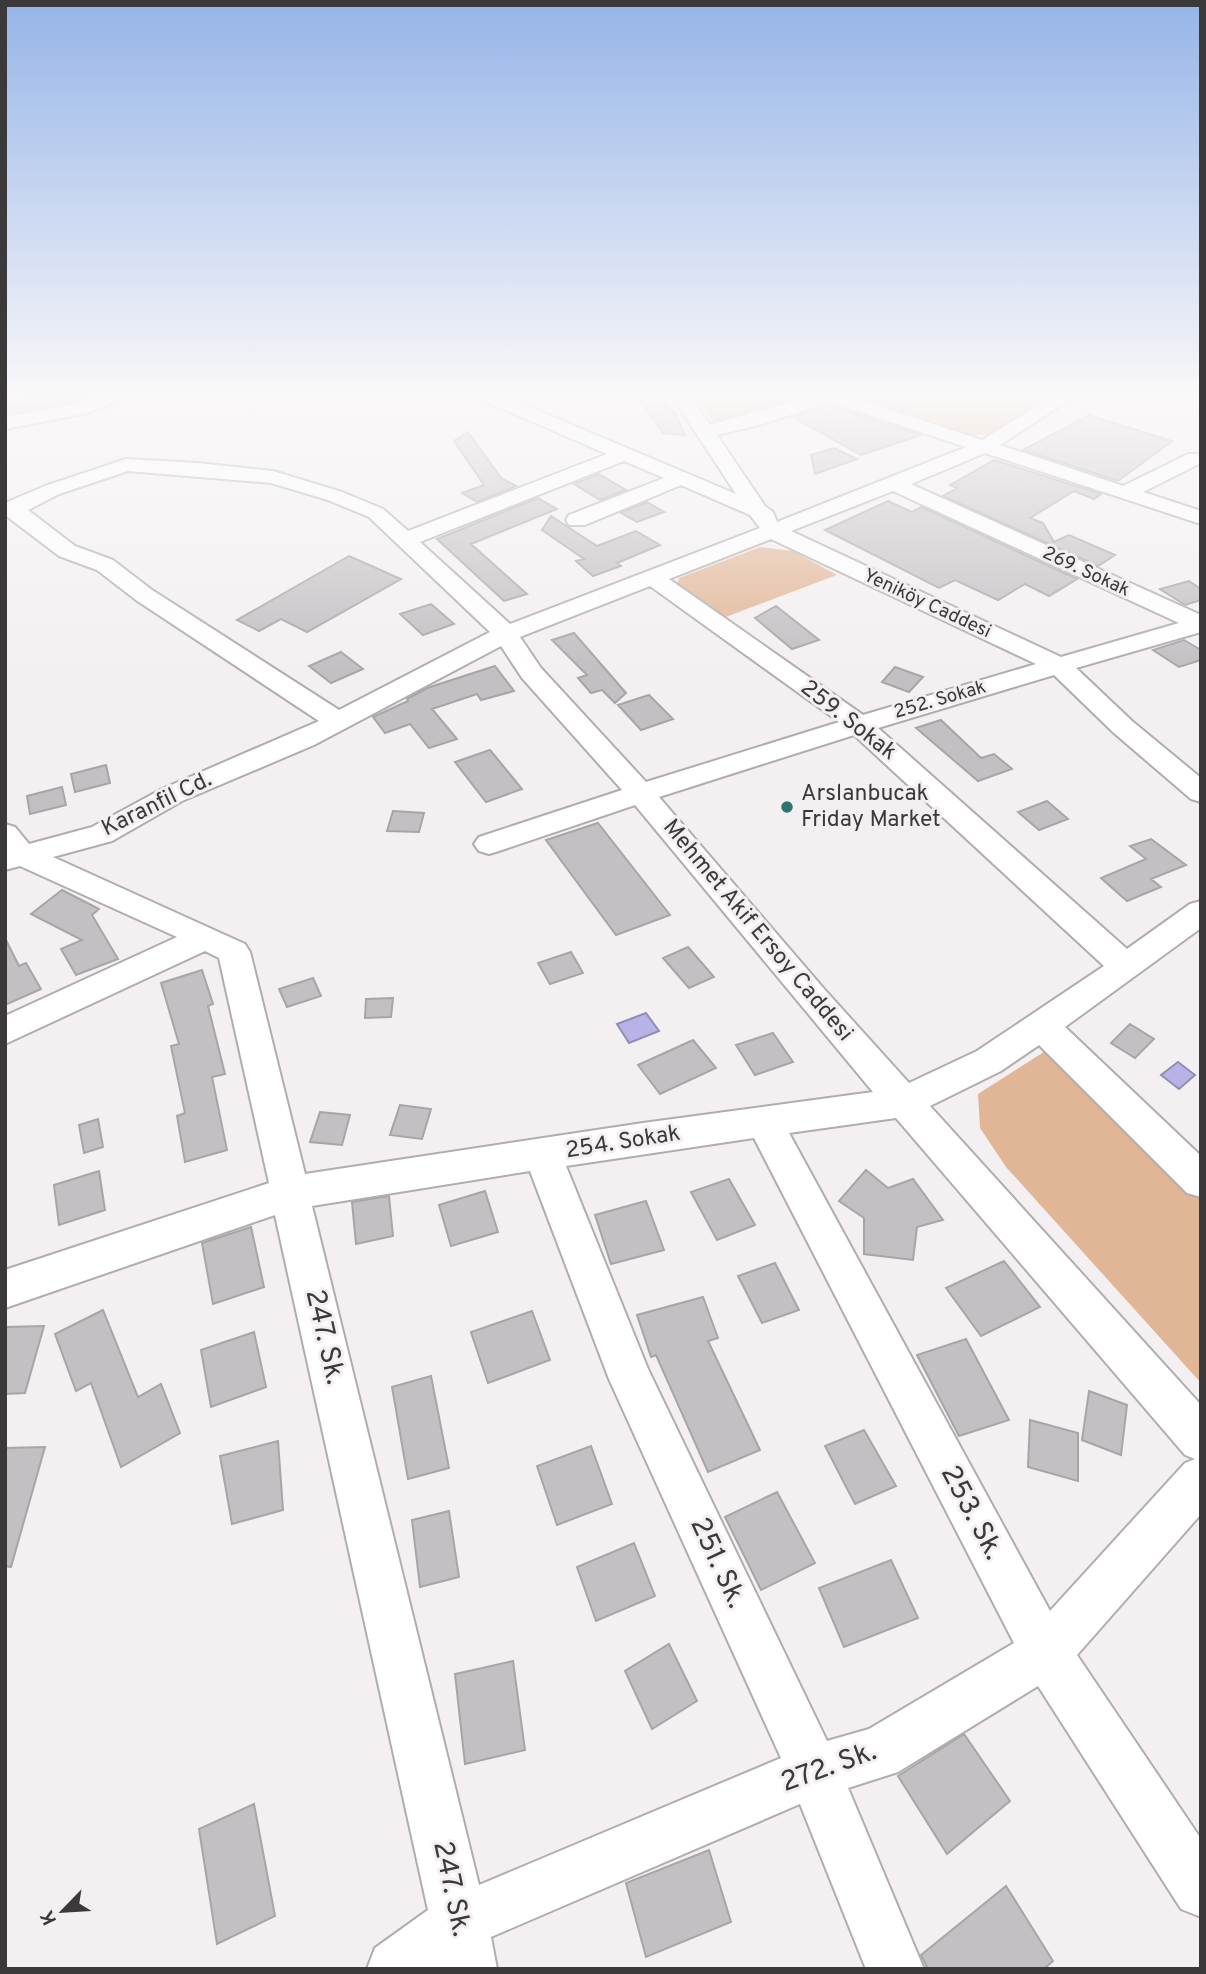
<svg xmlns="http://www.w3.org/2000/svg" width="1206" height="1974" viewBox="0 0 1206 1974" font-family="Overpass,sans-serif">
<rect width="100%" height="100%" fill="#f4f0f1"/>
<path fill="#e1b696" d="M693,395H789L803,399L717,427Z
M847,395L1034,399L1043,403L998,435H973Z
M760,547L793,551L837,575L723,618L677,585L679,578Z
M1050,1048L1201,1195V1383L1006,1167L980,1128L978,1094Z"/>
<path fill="#e2b28e" d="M5,395H103L89,401L5,418Z"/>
<path fill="#b8b3e7" stroke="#928eb3" stroke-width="2" d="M646,1013L659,1031L629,1043L617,1024Z
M1178,1062L1195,1075L1179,1089L1161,1075Z"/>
<path fill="#c3c0c3" stroke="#a7a5a7" stroke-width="2" d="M637,395H651L675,412L685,435L663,433Z
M829,405L885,424L921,435L861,455L793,417Z
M1089,415L1172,441L1118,481L1023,450Z
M468,432L501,478L516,486L477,502L462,493L484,485L454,441Z
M834,448L857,459L815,474L811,455Z
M994,460L1101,494L1094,499L1074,491L1030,518L1043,523L1054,542L1069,535L1115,555L1098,566L943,496L957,488L950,485Z
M599,474L626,490L600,500L574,484Z
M538,498L557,509L471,544L527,594L504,601L437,539Z
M888,501L912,512L921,507L1077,579L1049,596L1025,584L998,600L955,580L939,588L825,530Z
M647,502L664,512L637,522L621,513Z
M551,516L597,546L636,531L660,545L617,563L621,566L593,576L576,561L584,559L542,530Z
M349,556L401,579L307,632L281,619L259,631L237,620Z
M1189,581L1201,589V600L1185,605L1160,589Z
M431,604L454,624L423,635L400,614Z
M776,606L819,640L792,649L755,618Z
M574,633L626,693L615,703L602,690L591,693L578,678L587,675L552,640Z
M1184,640L1201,650V660L1179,667L1153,650Z
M341,652L363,669L331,683L309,666Z
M495,666L514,691L481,700L477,694L432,709L457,739L429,748L410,724L385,733L373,717L408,701L407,699L427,688Z
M895,667L923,677L909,692L882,682Z
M649,695L673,719L641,730L618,705Z
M941,720L981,758L994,754L1012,769L978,781L916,728Z
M490,750L522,789L486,802L455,762Z
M106,765L110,783L75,792L71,774Z
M62,787L66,805L30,814L27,796Z
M1047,801L1068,819L1039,830L1018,812Z
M393,811L424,813L419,832L387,831Z
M598,823L670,915L616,935L546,840Z
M1151,839L1186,865L1151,879L1161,887L1127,901L1101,878L1146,859L1130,846Z
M62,890L99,909L92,915L118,959L76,975L61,949L82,940L31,914Z
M5,938L19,966L26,963L41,989L5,1005Z
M688,947L714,977L689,988L663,958Z
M571,952L583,973L550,984L538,963Z
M202,970L213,1004L208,1006L225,1074L212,1077L227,1150L185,1162L177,1116L185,1113L171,1046L179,1044L161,983Z
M313,978L321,996L287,1007L279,989Z
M393,998L391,1017L365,1018L366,999Z
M1130,1024L1154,1039L1135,1058L1111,1043Z
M773,1033L793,1062L755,1075L736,1045Z
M693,1040L716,1068L660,1094L638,1065Z
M400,1105L431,1109L422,1139L390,1135Z
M320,1112L350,1115L342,1145L310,1142Z
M98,1119L103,1147L84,1153L79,1125Z
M866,1170L888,1188L913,1179L943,1220L917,1227L913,1260L864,1254V1218L839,1201Z
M99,1171L105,1210L59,1225L54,1185Z
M729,1179L755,1225L717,1240L691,1192Z
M485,1191L498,1232L451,1246L439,1205Z
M389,1196L393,1236L356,1244L352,1202Z
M646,1201L664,1250L611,1264L595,1215Z
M251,1227L264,1287L213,1304L202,1243Z
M1004,1261L1040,1307L981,1336L946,1288Z
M775,1263L799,1310L762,1323L738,1276Z
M703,1297L718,1338L708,1341L760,1450L708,1472L656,1355L651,1357L637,1315Z
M103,1310L138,1397L161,1384L180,1433L121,1467L91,1383L76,1391L55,1334Z
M532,1311L550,1360L488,1383L471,1332Z
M44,1326L25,1393L5,1394V1327Z
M254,1332L266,1387L211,1407L201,1350Z
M966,1339L1009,1420L959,1436L917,1355Z
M431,1376L449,1468L408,1479L392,1387Z
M1089,1391L1127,1405L1121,1455L1082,1440Z
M1030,1420L1078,1433V1481L1028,1467Z
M864,1430L896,1486L855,1504L825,1446Z
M278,1441L283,1510L232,1524L220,1456Z
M591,1446L612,1504L557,1525L537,1466Z
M45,1447L11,1567L5,1566V1448Z
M777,1492L815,1563L761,1590L725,1517Z
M449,1511L459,1577L420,1587L412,1520Z
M634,1543L655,1596L596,1621L577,1567Z
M891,1560L918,1618L844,1647L819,1588Z
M669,1644L697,1701L652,1729L625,1671Z
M513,1661L525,1750L465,1764L455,1674Z
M964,1734L1010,1801L947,1854L898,1776Z
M254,1804L275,1916L217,1944L199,1829Z
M709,1850L731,1922L646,1957L626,1883Z
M1006,1886L1053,1961L1044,1969H928L921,1955Z"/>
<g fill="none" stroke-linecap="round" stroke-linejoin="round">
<defs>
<path id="minor" d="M5,395H23L5,405Z
M101,395H126L123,399L88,413L5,429V417L77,404Z
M477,395H501L736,494L671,395H689L710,425L815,395H845L982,440L1056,395H1077L1000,445L1123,486L1188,454H1201V463L1143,492L1201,511V524L985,453L911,484L1201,615V632L1076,668L1132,721L1201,778V802L1191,799L1114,733L1054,675L878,728L1127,949L1190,904L1201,901V928L1065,1027L1201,1156V1197L1187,1193L1039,1045L1001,1071L930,1106L1201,1405V1514L1077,1655L1201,1839V1917L1181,1909L1038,1686L898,1772L848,1788L924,1969H866L800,1804L491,1937L497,1969H367L375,1948L428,1910L275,1215L5,1308V1270L269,1183L219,958L205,951L5,1044V1016L177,937L20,866L5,870V824L15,827L29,844L92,827L162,789L319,721L136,600L97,570L59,556L5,515V503L45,486L126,459L198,463L273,471L342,492L383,509L408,531L607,454L480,399ZM830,402L966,447L777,522L773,512L765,506L717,435L763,424ZM624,461L664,478L569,515L566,520L569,525H585L681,485L750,515L760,528L510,624L420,542ZM128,471L271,483L328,500L369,517L490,632L339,710L152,590L113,560L75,546L28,510L59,494ZM893,491L1179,623L1061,657L791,531ZM771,539L1036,664L863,715L669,579ZM650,586L839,722L646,782L541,668L520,637ZM501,646L522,678L622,790L479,837L474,844L479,851L489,854L499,851L635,805L873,1092L643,1123L305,1174L250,952L245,944L53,857L112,841L182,801L314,745ZM854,735L1104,966L977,1051L909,1083L825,990L659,797ZM896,1118L1185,1455L1195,1459L1185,1463L1050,1611L789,1133ZM754,1138L1014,1643L869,1729L827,1741L648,1369L566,1166ZM530,1171L609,1379L781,1758L479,1885L312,1206Z"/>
</defs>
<use href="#minor" stroke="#b1adae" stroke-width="4"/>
<use href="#minor" fill="#fff" fill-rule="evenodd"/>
</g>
<linearGradient id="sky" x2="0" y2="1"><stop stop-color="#95b4e8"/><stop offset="0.59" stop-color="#faf8f9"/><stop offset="1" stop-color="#faf8f9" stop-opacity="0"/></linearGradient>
<rect width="1206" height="671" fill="url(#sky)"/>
<circle fill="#2c7572" stroke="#f4f0f1" stroke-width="2.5" cx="787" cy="807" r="7"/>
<g text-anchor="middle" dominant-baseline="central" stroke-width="6" stroke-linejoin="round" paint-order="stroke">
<g font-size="19" fill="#3b393a" stroke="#f4f0f1">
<text transform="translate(1086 572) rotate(25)">269. Sokak</text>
<text transform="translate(927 604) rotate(25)">Yeniköy Caddesi</text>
<text transform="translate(940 700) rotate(-16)">252. Sokak</text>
</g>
<g font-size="23" fill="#3b393a" stroke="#f4f0f1">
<text transform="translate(848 721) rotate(38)">259. Sokak</text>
<text transform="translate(157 805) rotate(-26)">Karanfil Cd.</text>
<text transform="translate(757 931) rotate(50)">Mehmet Akif Ersoy Caddesi</text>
<text transform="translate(623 1143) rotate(-9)">254. Sokak</text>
</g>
<g font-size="23" fill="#3b393a" stroke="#f4f0f1" text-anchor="start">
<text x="801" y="794">Arslanbucak<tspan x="801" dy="26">Friday Market</tspan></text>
</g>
<g font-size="28" fill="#3b393a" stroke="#f4f0f1">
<text transform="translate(324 1337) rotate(77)">247. Sk.</text>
<text transform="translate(971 1513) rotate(62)">253. Sk.</text>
<text transform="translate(717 1563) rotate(65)">251. Sk.</text>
<text transform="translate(829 1768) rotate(-20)">272. Sk.</text>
<text transform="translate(451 1889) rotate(78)">247. Sk.</text>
</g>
</g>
<rect width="1206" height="1974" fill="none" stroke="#3b393a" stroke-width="14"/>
<g transform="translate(63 1911) rotate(245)" stroke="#f4f0f1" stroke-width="5" paint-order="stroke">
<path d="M0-5L12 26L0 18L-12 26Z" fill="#3b393a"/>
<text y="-10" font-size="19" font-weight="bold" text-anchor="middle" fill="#3b393a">K</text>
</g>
</svg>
